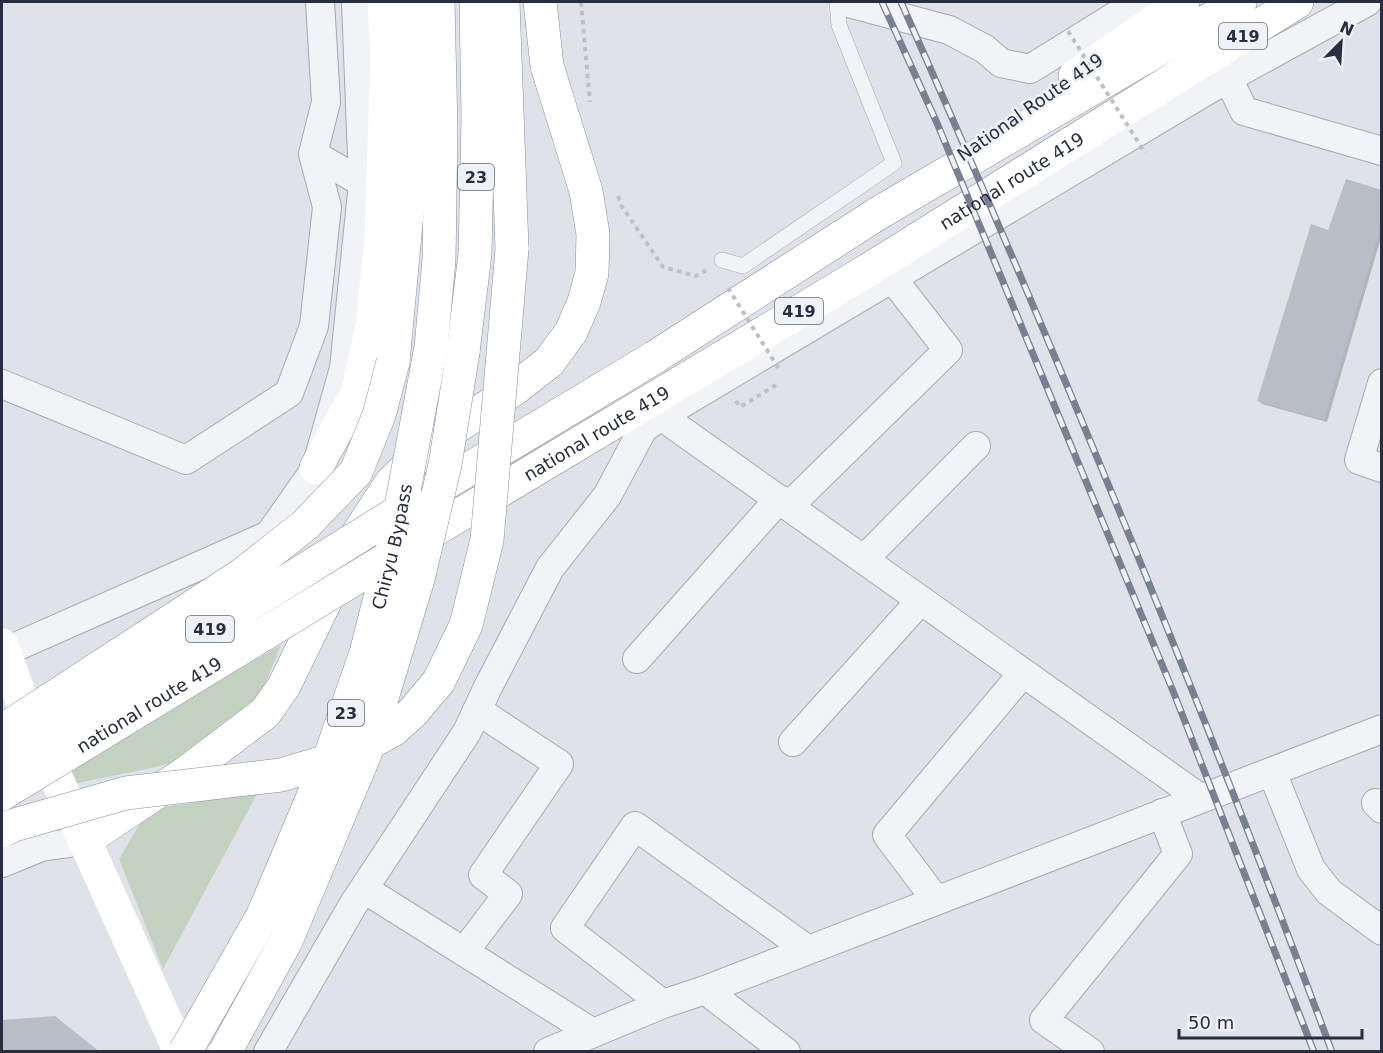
<svg xmlns="http://www.w3.org/2000/svg" width="1383" height="1053" viewBox="0 0 1383 1053" font-family="'DejaVu Sans',sans-serif">
<rect width="100%" height="100%" fill="#dfe2e8"/>
<path fill="#c3d2c0" d="M281,645L259,700L194,759L73,784L64,768Z
M258,792L163,969L119,859L148,810Z"/>
<path fill="#0003" d="M1382,192V234L1327,422L1262,404L1259,401L1329,232Z"/>
<path fill="#b9bdc8" d="M1346,179L1382,190V223L1324,420L1257,401L1311,224L1328,230Z
M55,1016L100,1052H2V1020Z"/>
<g fill="none" stroke-linecap="round" stroke-linejoin="round">
<defs>
<path id="lane" d="M722,260L743,266L894,163L839,25L837,2"/>
<path id="street" d="M845,2L949,30L985,49L1001,63L1030,69L1138,2
M1228,78L1244,111L1382,151
M313,154L363,183
M1382,383L1359,460L1382,468
M2,384L186,460L289,393L314,326L327,207L313,154L326,102L320,2
M661,416L1200,798
M789,506L948,350L892,278
M864,559L976,446
M2,653L269,535L316,468L344,368L363,183L356,2
M637,659L779,499
M793,742L921,600
M1272,772L1311,869L1329,892L1382,931
M1376,803L1382,809
M2,863L41,847L84,841
M364,889L593,1033
M936,900L887,835L1023,673
M464,952L508,894L483,875L559,764L477,710
M705,990L786,1052
M663,1004L565,928L635,826L808,950
M268,1052L353,905L467,732L488,687L550,568L607,496L643,429L661,416L1228,78L1367,2
M548,1052L663,1004L705,990L1382,729
M1090,1052L1044,1020L1178,854L1162,813"/>
<g id="highway">
<path d="M503,2L512,249"/>
<path d="M1075,76L1183,2"/>
<path d="M431,347L439,260L441,129L438,2"/>
<path d="M463,352L475,254L478,119L476,2"/>
<path d="M393,362L410,181L407,2"/>
<path d="M316,468L358,391L372,326L381,239L387,56L384,2"/>
<path d="M421,498L655,357L877,214L1240,2"/>
<path id="s1" d="M411,544L865,272L1297,2"/>
<path d="M84,841L187,772L265,713L284,686L359,532L391,483L433,442L513,390L549,362L571,332L584,302L592,273L593,234L586,191L547,66L540,2"/>
</g>
</defs>
<use href="#lane" stroke="#a4a8b2" stroke-width="16"/>
<use href="#street" stroke="#a4a8b2" stroke-width="30"/>
<use href="#highway" stroke="#868e9f" stroke-width="34"/>
<path stroke="#bdc0c7" stroke-width="4" stroke-dasharray="4.5 4.5" stroke-linecap="butt" d="M581,2L590,102
M618,196L621,205L663,267L696,276L706,270
M736,401L740,407L776,385"/>
<use href="#lane" stroke="#f2f3f7" stroke-width="15"/>
<use href="#street" stroke="#f2f3f7" stroke-width="28"/>
<path stroke="#fff" stroke-width="33" d="M2,645L23,704L180,1052"/>
<use href="#highway" stroke="#fff" stroke-width="33"/>
<defs>
<path id="rail" d="M882,2L937,123L1173,691L1314,1052
M901,2C1054,347 1200,697 1332,1052"/>
</defs>
<use href="#rail" stroke="#788092" stroke-width="7"/>
<use href="#rail" stroke="#eef1f6" stroke-width="4.5" stroke-dasharray="14" stroke-linecap="butt"/>
<defs>
<g id="highway-bridge">
<path d="M2,731L243,574L305,525L356,472L379,415L393,362"/>
<path d="M2,758L411,504"/>
<path id="s2" d="M2,794L400,551"/>
<path d="M2,831L11,826L126,793L281,775L347,755L393,730L413,712L439,681L466,625L487,540L512,249"/>
<path id="s3" d="M185,1052L263,915L331,754L366,653L395,539L431,347"/>
<path d="M225,1052L286,941L365,754L418,579L445,465L463,352"/>
</g>
</defs>
<use href="#highway-bridge" stroke="#868e9f" stroke-width="34" stroke-linecap="butt"/>
<path stroke="#bdc0c7" stroke-width="4" stroke-dasharray="4.5 4.5" stroke-linecap="butt" d="M1068,31L1145,153
M728,288L779,369"/>
<use href="#highway-bridge" stroke="#fff" stroke-width="33"/>
</g>
<g text-anchor="middle" dominant-baseline="central" stroke-width="5" stroke-linejoin="round" paint-order="stroke">
<g fill="#eef1f6" stroke="#636876" stroke-width="1.5">
<rect x="1219" y="23" width="48" height="26" rx="4.5"/>
<rect x="458" y="164" width="36" height="26" rx="4.5"/>
<rect x="775" y="298" width="48" height="26" rx="4.5"/>
<rect x="186" y="616" width="48" height="26" rx="4.5"/>
<rect x="328" y="700" width="36" height="26" rx="4.5"/>
</g>
<g font-size="16" font-weight="bold" fill="#282e3f">
<text x="1243" y="36">419</text>
<text x="476" y="177">23</text>
<text x="799" y="311">419</text>
<text x="210" y="629">419</text>
<text x="346" y="713">23</text>
</g>
<g font-size="18" fill="#282e3f" stroke="#eef1f6">
<text transform="translate(1030 107) rotate(-35)">National Route 419</text>
<text stroke="none"><textPath href="#s1" startOffset="702">national route 419</textPath></text>
<text stroke="none"><textPath href="#s1" startOffset="216">national route 419</textPath></text>
<text stroke="none"><textPath href="#s3" startOffset="549">Chiryu Bypass</textPath></text>
<text stroke="none"><textPath href="#s2" startOffset="172">national route 419</textPath></text>
</g>
</g>
<rect width="1383" height="1053" fill="none" stroke="#282e3f" stroke-width="6"/>
<g transform="translate(1341 42) rotate(24)" stroke="#eef1f6" stroke-width="4.5" paint-order="stroke">
<path d="M0-4.5L10 22L0 15L-10 22Z" fill="#282e3f"/>
<text y="-9" font-size="16" font-weight="bold" text-anchor="middle" fill="#282e3f">N</text>
</g>
<path d="M1179 1029v9h183v-9" fill="none" stroke="#282e3f" stroke-width="3"/>
<text x="1188" y="1029" font-size="18" fill="#282e3f" stroke="#eef1f6" stroke-width="4.5" paint-order="stroke">50 m</text>
</svg>
